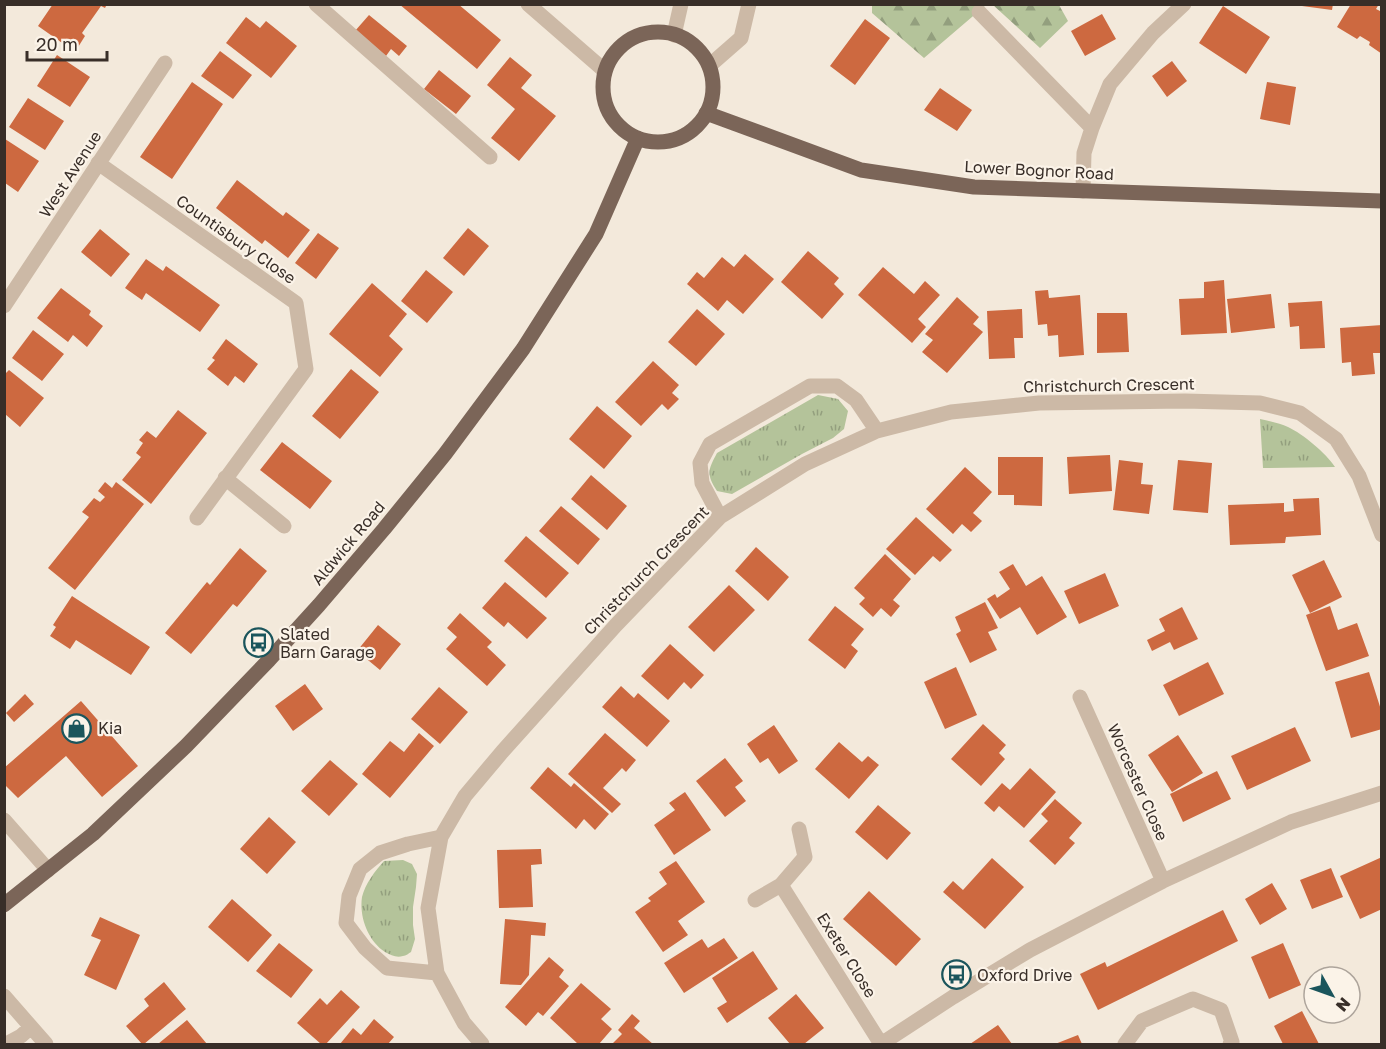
<svg xmlns="http://www.w3.org/2000/svg" width="1386" height="1049" viewBox="0 0 1386 1049" font-family="'Golos Text',sans-serif">
<defs>
<pattern id="grass-tufts" width="24" height="20" patternUnits="userSpaceOnUse" patternTransform="scale(1.5)"><rect width="24" height="20" fill="#b4c39a"/><path d="M3 7l-1-3M5 7V3M7 7l1-3M15 17l-1-3M17 17v-4M19 17l1-3" fill="none" stroke="#939f7e"/></pattern>
<pattern id="forest-firs" width="22" height="20" patternUnits="userSpaceOnUse" patternTransform="scale(1.5)"><rect width="22" height="20" fill="#b4c39a"/><path d="M5 1l3.5 6h-7zM16 11l3.5 6h-7z" fill="#939f7e"/></pattern>
</defs>
<rect width="100%" height="100%" fill="#f3e9db"/>
<path fill="url(#grass-tufts)" d="M818,395L838,399L848,411L844,429L833,438L802,454L732,494L717,491C706,474 708,470 717,453Z
M1260,419C1269,421 1280,423 1288,427C1303,434 1326,453 1335,467L1263,468Z
M403,860L412,864L417,874L416,887L413,907V925L415,939L411,952C409,953 406,956 403,956C396,958 391,955 385,952C368,941 359,917 362,897C365,884 375,871 384,861Z"/>
<path fill="url(#forest-firs)" d="M872,5H986L924,58L872,13Z
M993,5H1059L1068,21L1040,48Z"/>
<path fill="#cd6940" d="M53,4H107L105,8L101,6L82,33L85,36L75,52L38,26Z
M399,4H458L501,40L477,69Z
M1302,4H1333L1332,10L1302,6Z
M1351,4H1379L1376,9L1382,12V54L1369,45L1370,42L1360,36L1357,39L1337,27Z
M1223,6L1270,37L1246,74L1199,43Z
M1102,14L1116,39L1085,56L1071,31Z
M369,15L407,46L399,56L391,49L386,56L355,31Z
M246,17L260,28L266,21L297,46L271,78L226,43Z
M865,19L890,38L855,85L830,66Z
M220,51L252,75L233,99L201,76Z
M57,55L90,77L70,107L37,86Z
M510,57L532,75L521,88L556,116L519,161L491,138L515,109L487,85Z
M1172,61L1187,81L1167,97L1152,76Z
M439,70L471,96L456,114L424,89Z
M192,82L223,104L172,179L140,157Z
M1267,82L1296,87L1290,125L1260,119Z
M940,88L972,110L957,131L924,110Z
M28,98L64,121L45,150L9,127Z
M5,139L39,161L18,192L5,183Z
M237,180L283,216L286,212L310,230L288,258L265,240L262,244L216,208Z
M468,228L489,246L464,276L443,258Z
M100,229L130,254L111,277L81,252Z
M318,233L339,248L316,279L295,263Z
M808,251L839,278L834,284L844,294L822,319L781,282Z
M745,254L774,279L743,314L727,300L718,311L687,284L697,272L704,278L722,257L734,267Z
M146,259L163,271L166,266L220,305L200,332L146,293L142,300L125,288Z
M883,267L914,294L925,281L940,295L918,319L926,327L912,343L858,295Z
M426,270L453,292L427,323L401,301Z
M1224,280L1227,333L1181,335L1179,299L1204,298V282Z
M372,283L407,314L389,336L403,349L380,377L329,334Z
M61,288L91,311L89,315L103,326L87,347L73,335L68,342L37,318Z
M1048,290L1049,298L1080,295L1084,355L1059,357L1058,335L1048,336L1047,324L1038,325L1035,291Z
M1271,294L1275,328L1231,333L1227,299Z
M957,297L979,317L973,324L983,332L947,373L922,352L933,340L925,334Z
M1322,301L1325,348L1300,349L1299,326L1290,327L1288,303Z
M697,309L725,334L696,366L668,342Z
M1022,309L1023,338H1014L1015,358L989,359L987,311Z
M1097,313H1127L1129,352L1097,353Z
M1382,325V353H1373L1375,374L1352,376L1351,362L1342,363L1340,328Z
M33,330L64,354L42,381L12,358Z
M226,339L258,364L244,383L235,376L228,386L207,369L215,360L212,358Z
M653,361L679,385L672,393L679,399L668,410L662,404L641,426L615,402Z
M351,369L379,392L340,439L312,416Z
M9,370L44,398L20,427L5,414V374Z
M597,406L632,436L604,469L569,439Z
M178,410L207,433L151,504L122,480L141,457L136,453L143,443L139,440L147,431L156,438Z
M282,442L332,481L310,509L260,470Z
M1110,455L1112,491L1069,494L1067,457Z
M998,457H1043L1042,506L1014,505V495H998Z
M1119,460L1143,463L1141,484L1153,485L1149,514L1113,510Z
M1178,460L1212,463L1208,513L1173,510Z
M965,467L992,492L973,513L982,521L971,532L962,524L953,534L926,509Z
M591,475L627,506L607,530L571,499Z
M105,482L112,488L116,482L144,504L75,590L48,568L89,517L82,512L94,498L100,502L105,497L98,491Z
M1319,498L1321,535L1286,537L1285,543L1230,545L1228,505L1284,503V512L1294,511L1293,499Z
M561,506L600,539L578,565L539,531Z
M916,517L952,550L940,562L933,556L915,575L886,549Z
M526,536L569,573L546,598L504,561Z
M756,547L789,577L768,601L735,571Z
M240,548L267,571L237,607L233,604L191,654L165,633L207,582L210,585Z
M885,554L911,579L893,600L900,606L891,617L881,608L873,617L859,604L865,598L854,588Z
M1324,560L1342,597L1310,613L1292,575Z
M1013,564L1026,586L1042,576L1067,617L1037,635L1020,607L1000,619L987,599L995,594L997,598L1010,589L999,572Z
M1105,573L1119,606L1079,624L1064,591Z
M505,582L547,618L527,639L508,622L504,627L482,608Z
M729,585L755,610L714,652L688,627Z
M72,596L150,647L131,675L76,640L70,649L50,636L56,627L53,625Z
M985,602L998,628L988,632L997,650L970,663L956,634L961,631L955,617Z
M835,606L864,629L851,645L858,651L845,669L808,640Z
M1330,606L1338,630L1357,623L1369,656L1326,671L1306,615Z
M1182,607L1198,639L1174,650L1170,642L1152,651L1147,640L1165,631L1159,619Z
M460,613L492,642L487,647L506,665L487,686L446,649L457,637L447,628Z
M378,625L401,644L380,670L357,651Z
M670,644L704,675L691,689L684,682L668,700L641,676Z
M1208,662L1224,694L1179,716L1163,685Z
M956,667L977,715L945,729L924,682Z
M1369,672L1382,713V729L1351,738L1335,682Z
M305,684L323,709L293,731L275,706Z
M621,686L634,698L638,693L670,721L647,747L602,707Z
M439,687L468,712L440,744L411,719Z
M25,694L34,704L14,722L6,713Z
M81,701L138,766L102,797L66,756L18,798L4,784V768Z
M983,724L1006,745L999,753L1005,759L981,786L951,759Z
M774,725L798,761L779,774L768,758L760,763L747,744Z
M1295,727L1311,761L1247,790L1231,756Z
M419,733L434,746L390,798L362,774L390,741L404,752Z
M605,733L636,760L626,772L622,768L603,788L621,804L612,813L568,774Z
M1178,735L1203,773L1172,792L1148,755Z
M839,742L862,762L868,756L879,765L849,799L815,769Z
M725,758L743,781L735,787L746,801L725,817L696,781Z
M330,760L358,784L329,816L301,791Z
M548,767L571,787L574,783L609,814L595,830L584,819L576,829L530,788Z
M1030,768L1056,792L1024,828L999,806L994,812L984,803L1002,783L1010,790Z
M1217,771L1231,799L1183,822L1170,794Z
M685,792L711,830L674,855L654,825L675,810L669,803Z
M1055,799L1082,823L1069,838L1075,843L1055,865L1029,841L1048,821L1041,814Z
M878,805L911,833L887,860L855,832Z
M269,817L296,842L267,874L240,849Z
M541,849L542,864L531,865L533,907L499,908L497,850Z
M1382,857V909L1360,919L1340,876Z
M992,858L1024,887L985,929L943,892L953,881L963,890Z
M676,861L705,902L678,921L688,935L663,952L635,912L651,901L648,898L667,884L659,872Z
M1331,868L1343,897L1312,909L1300,880Z
M1272,883L1287,909L1260,925L1245,899Z
M869,891L921,939L896,966L843,919Z
M232,899L272,935L248,962L208,927Z
M1223,910L1238,941L1098,1010L1080,974L1105,962L1107,967Z
M100,917L140,935L116,990L84,975L101,940L91,936Z
M505,919L546,923L545,936L531,935L529,975L521,985L500,984Z
M724,938L738,958L684,993L664,963L702,939L708,948Z
M279,943L313,970L291,998L256,971Z
M1283,943L1301,985L1269,999L1251,957Z
M753,951L778,989L727,1023L717,1008L727,1002L712,978Z
M549,957L564,970L559,977L569,986L543,1016L538,1012L526,1026L505,1007Z
M164,982L186,1009L144,1044H142L126,1026L149,1006L144,999Z
M581,983L611,1009L601,1019L612,1029L599,1044H578L550,1018Z
M341,990L360,1007L326,1044H321L297,1023L320,998L327,1005Z
M796,994L824,1028L804,1044H790L768,1018Z
M1302,1011L1319,1044H1283L1274,1026Z
M632,1014L640,1021L634,1028L653,1044H612L622,1034L618,1030Z
M374,1019L394,1037L388,1044H340L353,1028L361,1035Z
M187,1020L207,1044H158Z
M998,1025L1012,1044H970Z
M1078,1035L1082,1044H1055Z"/>
<g fill="none" stroke-linecap="round" stroke-linejoin="round">
<path stroke="#ccb9a6" stroke-width="15" d="M316,4L490,157
M528,4L605,71
M979,12L1092,128
M674,35L681,4
M709,66L741,38L749,4
M98,163L296,303L306,369L197,518
M1083,191L1084,153L1092,128L1110,84L1153,33L1184,4
M4,306L165,63
M225,478L284,526
M720,517L702,483L700,463L710,444L810,386H837L856,400L877,431
M1080,697L1163,881
M4,820L48,870
M799,829L805,857L781,885L881,1044
M755,900L781,885
M437,973L387,968L365,948L346,923L349,896L360,869L380,853L408,844L441,837
M4,996L46,1044
M6,1044L21,1036L31,1027
M482,1044L464,1023L437,973L428,908L441,837L465,796L502,752L616,625L720,517L805,464L877,431L951,412L1039,403L1185,401L1260,403L1300,413L1336,439L1359,476L1382,535
M881,1044L953,997L1030,950L1163,881L1291,822L1382,793
M1125,1044L1142,1021L1193,999L1221,1010L1232,1042L1230,1044"/>
<path stroke="#7b6558" stroke-width="15" d="M603 87a55 55 0 1 1 110 0a55 55 0 1 1-110 0Z
M706,113L861,170L974,187L1382,201
M4,905L93,834L186,746L269,660L319,605L384,529L445,454L523,349L596,234L638,138"/>
</g>
<defs>
<symbol id="bus-ring" viewBox="-11 -11 22 22"><circle r="9.5" fill="#fbf3e8" stroke="#1b555c" stroke-width="1.5"/><path d="M-5-6H5V4H4V6H2V4H-2V6H-4V4H-5ZM-3.5-4V0h7V-4ZM-3.5 1.2v1.5H-2V1.2ZM2 1.2v1.5H3.5V1.2Z" fill="#1b555c"/></symbol>
<symbol id="shop-ring" viewBox="-11 -11 22 22"><circle r="9.5" fill="#fbf3e8" stroke="#1b555c" stroke-width="1.5"/><path d="M-5-2.5h2.3a2.7 3.5 0 0 1 5.4 0H5L5.5 6h-11ZM-1.5-2.5h3a1.5 2.3 0 0 0-3 0Z" fill="#1b555c"/></symbol>
</defs>
<g fill-rule="evenodd">
<use href="#bus-ring" x="242" y="626" width="33" height="33"/>
<use href="#shop-ring" x="60" y="712" width="33" height="33"/>
<use href="#bus-ring" x="940" y="958" width="33" height="33"/>
</g>
<g text-anchor="middle" dominant-baseline="central" stroke-width="4.5" stroke-linejoin="round" paint-order="stroke">
<g font-size="16" fill="#382e28" stroke="#fbf3e8">
<text transform="translate(1039 170) rotate(3)">Lower Bognor Road</text>
<text transform="translate(70 174) rotate(-57)">West Avenue</text>
<text transform="translate(236 239) rotate(35)">Countisbury Close</text>
<text transform="translate(1109 385) rotate(-1)">Christchurch Crescent</text>
<text transform="translate(348 543) rotate(-50)">Aldwick Road</text>
<text transform="translate(646 570) rotate(-46)">Christchurch Crescent</text>
<text transform="translate(1138 782) rotate(66)">Worcester Close</text>
<text transform="translate(847 955) rotate(58)">Exeter Close</text>
</g>
<g font-size="16" fill="#382e28" stroke="#fbf3e8" text-anchor="start">
<text x="280" y="634">Slated<tspan x="280" dy="18">Barn Garage</tspan></text>
<text x="98" y="728">Kia</text>
<text x="977" y="975">Oxford Drive</text>
</g>
</g>
<rect width="1386" height="1049" fill="none" stroke="#382e28" stroke-width="12"/>
<g transform="translate(1332 995) rotate(130)"><circle r="28" fill="#fbf3e8" stroke="#ada49b" stroke-width="1.5"/>
<path d="M0-4.5L10 22L0 15L-10 22Z" fill="#1b555c"/>
<text y="-9" font-size="16" font-weight="bold" text-anchor="middle" fill="#382e28">N</text>
</g>
<path d="M27 51v9h80v-9" fill="none" stroke="#382e28" stroke-width="3"/>
<text x="36" y="51" font-size="18" fill="#382e28" stroke="#fbf3e8" stroke-width="4.5" paint-order="stroke">20 m</text>
</svg>
